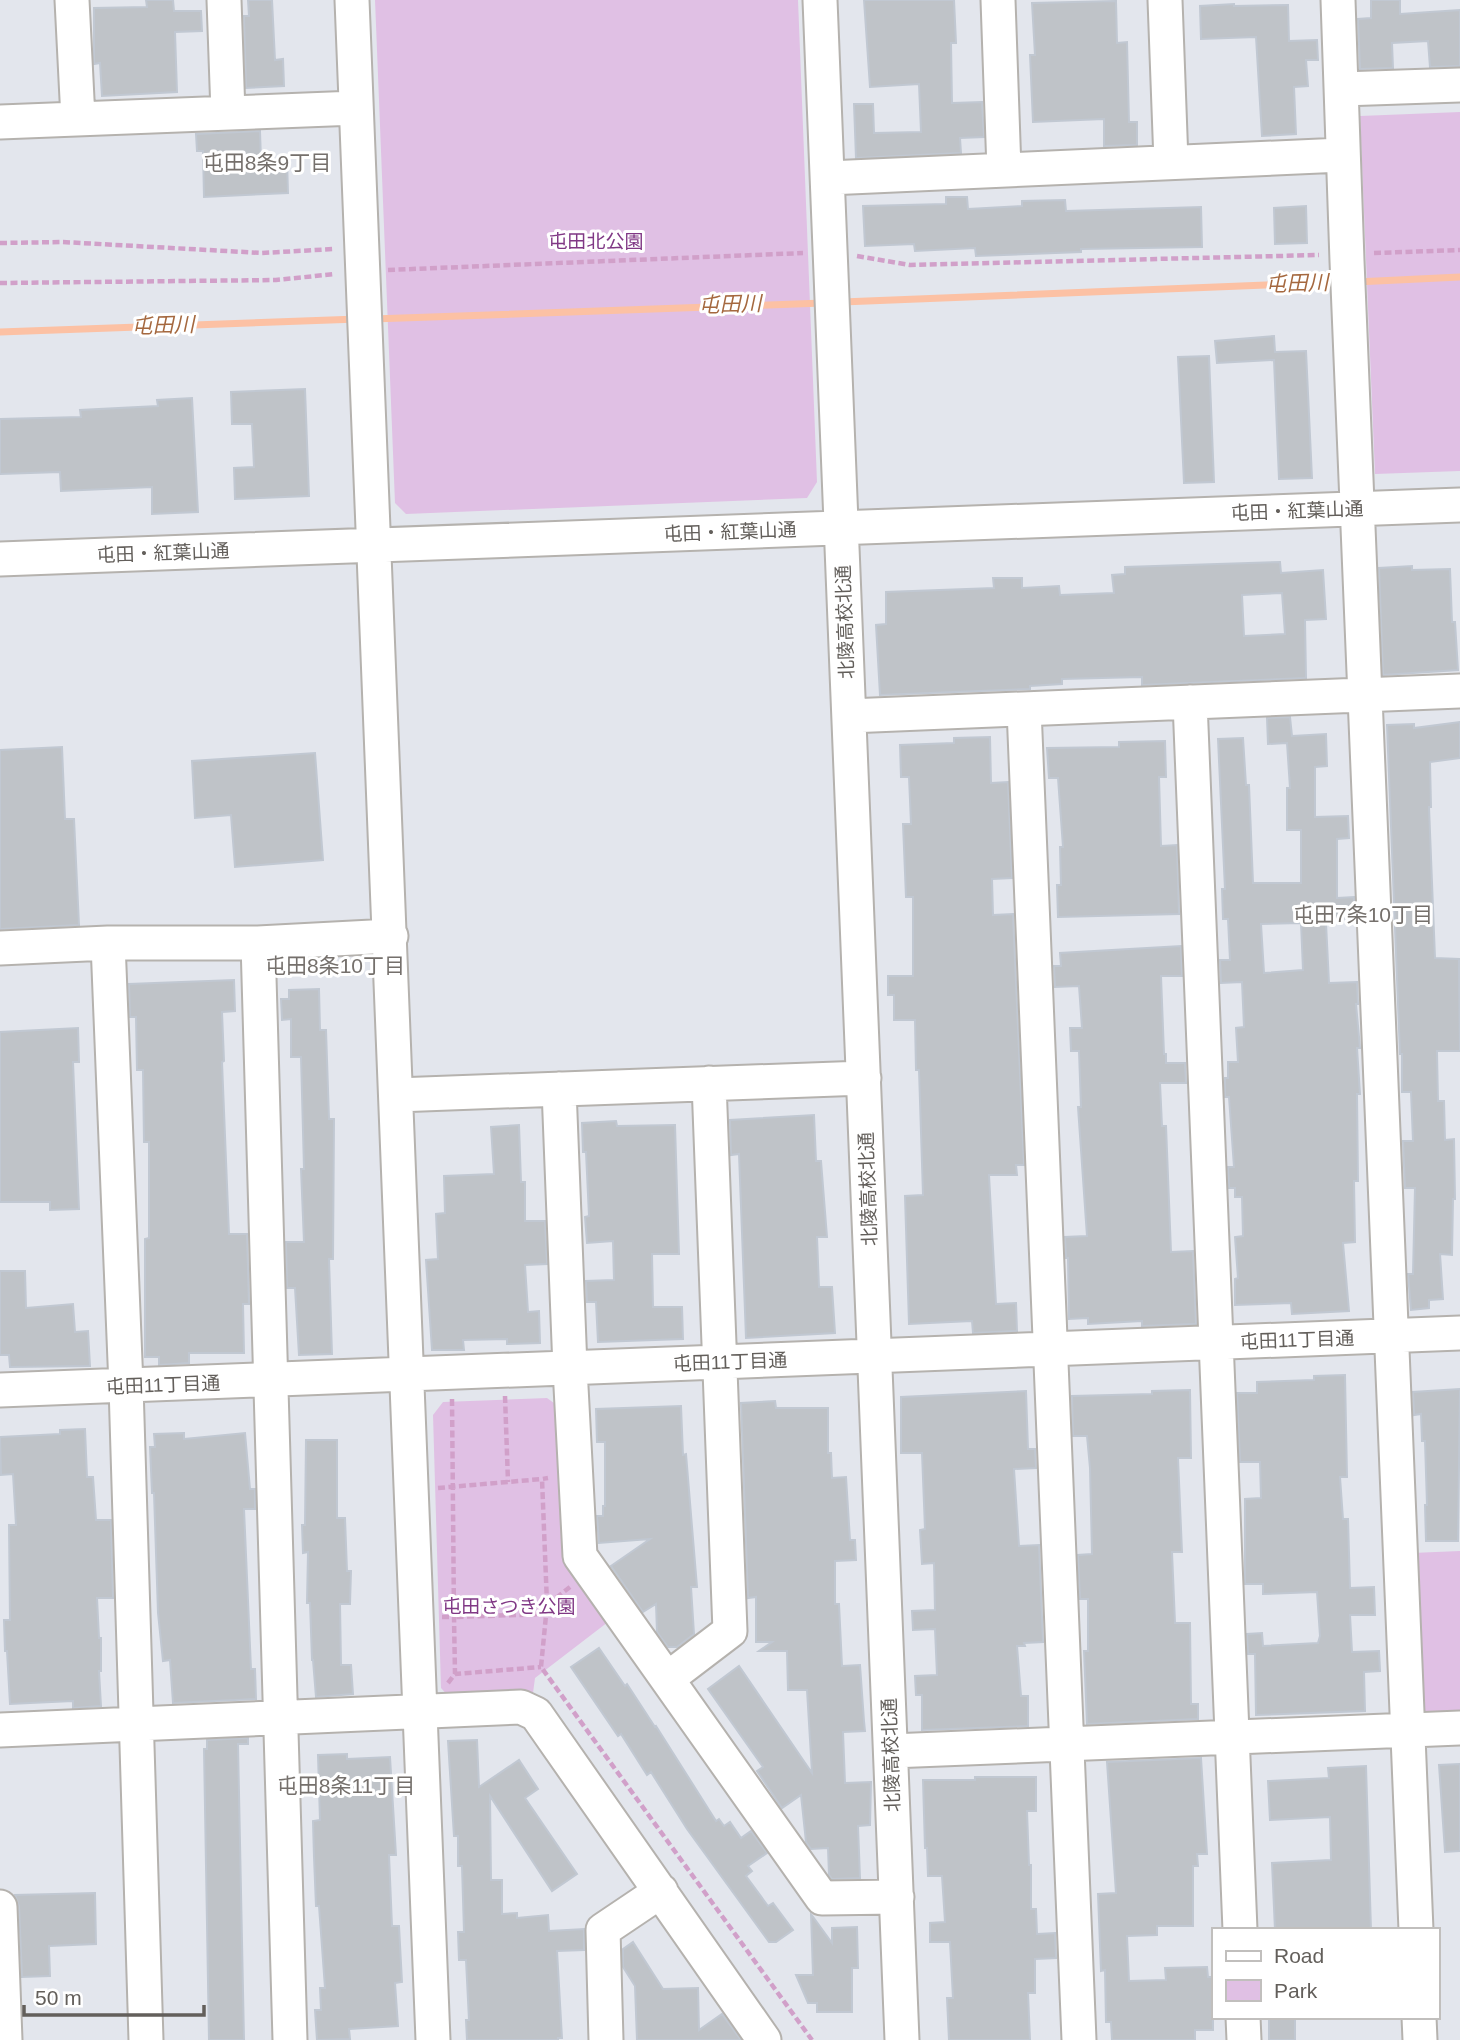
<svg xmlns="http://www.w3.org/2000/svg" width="1460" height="2040" viewBox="0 0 1460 2040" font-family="Helvetica,'Noto Sans JP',sans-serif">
<rect width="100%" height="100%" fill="#e3e6ed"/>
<path fill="#e0c0e4" d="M375,0H798L817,482L807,498L406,514L395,503Z
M1460,112V471L1375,474L1360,116Z
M547,1398L558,1406L564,1558L608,1622L535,1678L533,1693L451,1699L441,1688L433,1415L443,1402Z
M1460,1551V1717L1418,1719L1412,1553Z"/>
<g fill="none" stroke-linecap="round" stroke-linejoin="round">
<path stroke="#fcc1a4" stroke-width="7" d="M1356,282L1460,277
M842,302L1340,282
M373,319L823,303
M0,332L358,319"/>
</g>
<path fill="#bfc3c8" stroke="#c1c8d2" stroke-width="2" fill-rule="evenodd" d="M146,0H173L174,11H201L202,31L175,32L177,92L102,96L100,63L94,64V8L147,7Z
M248,0H272L275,60L283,59L284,86L246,88L244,16H249Z
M864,0H954L956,43H951L952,103L982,102L984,137L960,138L961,153L856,158L854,104H873L874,133L921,132L919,84L870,87Z
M1371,0H1400V14L1460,10V66L1430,67L1428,41L1392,43L1393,68L1360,69L1358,19L1371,18Z
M1116,1L1117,43L1127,42L1129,122H1137V145L1104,146V119L1033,122L1030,55H1035L1032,3Z
M1234,4V6L1288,5L1289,41L1317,40L1318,60H1306L1308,86L1294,87L1296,134L1262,136L1256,37L1201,39L1200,6Z
M260,131L261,161L287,160L288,193L204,197L203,151H197L196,134Z
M946,197H967L968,209L1022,206V201L1065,200L1066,211L1201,207L1202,247L1081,249V252L976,256L975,248L915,251L914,244L865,246L863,206L946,204Z
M1306,206L1307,243L1275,244L1274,208Z
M1274,336L1275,352L1306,351L1312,478L1279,479L1274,360L1217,363L1215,341Z
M1209,356L1214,482L1184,483L1178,357Z
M305,389L309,496L235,499L234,468L254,467L252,424H232L231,392Z
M192,398L198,512L152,514V487L61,491L60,472L0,474V419L81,417L80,410L158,406L157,400Z
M1280,562L1281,573L1323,570L1326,619L1305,620L1306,678L1142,685V677L1062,679V684L1030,686V689L880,695L876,625L886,624V592L994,588L993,578H1022V588L1059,586L1060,595L1114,593L1112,575L1125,574V567ZM1282,593L1285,634L1244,636L1242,595Z
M1412,566V570L1450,569L1452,622H1455L1458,670L1383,675L1379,568Z
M1290,717L1292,736L1326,734L1327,766L1315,767V817L1348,816L1349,838L1337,839V898L1354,897L1355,918L1328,919V923H1326L1329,983L1357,982L1358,1004H1356L1360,1048H1357L1360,1094H1357L1358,1181H1354L1355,1242L1343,1243L1349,1311L1292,1314L1291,1303L1235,1305V1279L1238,1278L1235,1237L1243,1236L1242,1197H1235V1188H1229L1228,1167H1234L1229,1097H1225V1078H1228V1062H1238L1236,1028L1244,1027L1242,982L1221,983L1220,960H1230L1228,919H1223L1222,889H1225L1218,739L1243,738L1246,785H1249L1253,883H1301V830H1287V788H1290L1287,743L1268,744L1267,718ZM1301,923L1303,970L1264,973L1261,924Z
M1460,722V758L1430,762L1431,807H1429L1435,958L1459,959L1460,1051H1437V1053L1438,1101H1444L1445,1140L1454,1139L1455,1199H1453L1452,1255L1440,1254L1443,1299L1429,1300V1308L1411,1310L1408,1274H1413L1415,1188H1405L1403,1141H1413L1411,1092H1402V1054H1400L1387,725L1414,724V728Z
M990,737L991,783L1008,782L1012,878L992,879L993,915L1013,914L1024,1165H1016L1017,1175H989L996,1304L1016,1303L1017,1331L973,1333L972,1321L909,1324L905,1196L923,1195L919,1070H916L915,1020H894V995H888V976H913V897H906L903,824H911L909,777H901L900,745L954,743V738Z
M1165,741L1166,777H1159L1161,846L1177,845L1179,914L1058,917L1057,885H1061L1060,847H1063L1058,778H1049L1047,748L1119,747V742Z
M62,747L65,819H74L79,925L0,929V750Z
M315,753L323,860L235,867L231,815L195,818L192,761Z
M1181,946L1182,976H1161L1164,1054H1166V1063H1185L1186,1083H1160L1162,1126H1166L1171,1252L1193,1251L1196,1324L1142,1326V1321L1088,1324V1318L1069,1319L1068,1258H1066L1065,1237L1087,1236L1078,1107H1081L1079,1051H1071L1070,1028H1082L1079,986L1055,987L1054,966H1061L1060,953Z
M234,980L235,1011L222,1012L224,1061L222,1062L229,1234H247L249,1304H243L244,1353H189V1363L159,1365V1357H145V1239L149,1238V1142H144L143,1070H137L136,1017H130L129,984Z
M319,989L320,1030H326L329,1119H334L333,1259H329L332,1354L299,1355L295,1288H287L286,1242H304L301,1169H304L301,1057H291V1019L282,1020L281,999H289V990Z
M78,1028L79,1062H73L79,1209L50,1210V1202H0V1032Z
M814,1115L816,1161H821L827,1237H817L819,1287H832L835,1333L746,1338L739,1154L731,1155L730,1120Z
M616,1121L617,1126L675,1125L679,1254H652L653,1307H682L683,1339L598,1342L596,1302H587L586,1281L614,1280L613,1241L587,1243L585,1217L589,1216L586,1152H583L582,1123Z
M519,1125L521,1182H525V1221H545L547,1264L525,1265L528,1312L539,1311L540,1343L507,1344V1339L463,1340L464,1350H432L426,1260L438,1259L436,1214L445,1213L444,1176L494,1174L491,1127Z
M0,1271H25L26,1308L73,1304L75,1332L88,1331L90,1366L10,1367L9,1355H0Z
M1345,1375L1347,1477H1340L1343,1519H1348L1350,1588L1374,1587L1375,1615H1350L1352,1652L1379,1651L1380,1671L1364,1672L1365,1711L1256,1715L1255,1654H1248L1247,1634L1262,1633L1263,1646L1318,1643L1320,1636L1317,1592L1263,1594V1584H1245V1499L1261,1498L1260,1462H1240L1237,1393H1257V1382L1314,1380V1376Z
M1460,1389L1458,1541H1426L1425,1505H1427L1425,1441H1422L1421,1414L1414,1415L1413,1392Z
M1190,1390L1191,1458H1178L1182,1552H1172L1175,1623H1190L1191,1704H1198V1719L1087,1724L1084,1651H1088V1599H1080L1078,1555L1092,1554L1090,1468L1087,1436H1073L1072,1396L1152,1394V1391Z
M1026,1391L1028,1449H1035L1036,1468L1014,1469L1019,1546L1039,1545L1043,1642L1024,1643L1025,1646H1017L1021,1696H1028V1726L922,1730V1695H916L915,1676L937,1675L935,1629L913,1630L912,1611L935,1610L934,1563L922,1564L920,1530L925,1529L922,1453H901V1397Z
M775,1401L776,1408H828V1453H831L832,1478L846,1477L850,1540H855L856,1560L835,1561V1604H839L842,1666L860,1665L864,1721L865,1731L843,1732L845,1783L871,1782L870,1825L858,1826L860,1878L832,1879L829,1875L828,1848L811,1849L806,1842L801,1795L782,1808L757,1771L763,1767L708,1689L739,1666L812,1773L807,1690H788L787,1651H759L772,1642H756V1597L748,1598L741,1403Z
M681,1406L683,1455L686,1454L697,1587H691L694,1634L677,1647H668L657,1632L656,1604L643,1612L611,1566L650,1539L599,1543L597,1516H603V1506H605V1442H597L596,1409Z
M85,1429L87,1477H93L96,1520H111L113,1598H97L99,1638H101V1671H99L101,1706L73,1708V1701L10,1704L7,1651H5L4,1620H10L9,1525H16L13,1474L1,1475L0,1437L60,1434V1430Z
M184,1433V1439L245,1433L250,1489H255V1509H244L251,1669H255L256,1699L173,1703L170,1660L163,1661L158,1613L154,1493H152L150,1447H155L154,1434Z
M306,1440H337V1518H345L347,1571H351L350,1604H340L341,1665H351L353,1694L316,1697L313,1660H312L310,1603H307L308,1552L303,1553L302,1525H305Z
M599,1648L625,1686L627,1684L655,1727L656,1726L716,1821L719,1819L724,1826L730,1822L741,1838L751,1831L767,1853L748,1866L752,1871L746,1876L768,1906L773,1903L793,1930L776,1942H769L687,1829L651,1772L647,1775L621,1734L618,1736L571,1667Z
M248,1738V1744H238L244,2040H209L204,1749H207V1740Z
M477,1740L479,1787L519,1760L538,1789L525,1798L577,1874L552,1891L490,1796L491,1880H502V1914L517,1913V1918L548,1915L549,1931L584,1929V1950L557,1951L562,2038H558V2040H467L466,2020H469L466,1960H459L458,1932H464L462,1866H458V1836H454L448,1741Z
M347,1754V1759L390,1757L396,1855H389L392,1926H399L402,1982L395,1983L398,2026L349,2029L350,2039L317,2040L315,2010H321L320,1988H325L319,1906H316L314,1857L313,1821L320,1820L318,1755Z
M1201,1758L1207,1854H1197L1198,1866H1193V1926H1157V1935L1127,1936L1129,1981L1166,1980L1165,1968L1207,1967L1208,1977H1213V2030H1195V2040H1112L1111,2022H1106L1105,1970L1101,1971L1098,1894L1116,1893L1107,1762Z
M1460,1764V1851L1445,1852L1439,1765Z
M1366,1766L1371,1930H1275L1272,1863L1331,1860L1330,1817L1270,1820L1268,1781L1329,1778L1328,1768Z
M975,1777H1036V1811H1027L1029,1865H1031V1909H1036L1037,1934L1055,1933L1056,1958L1035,1959V1993H1028L1030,2040H949L947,1998H953L950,1942H930V1923L945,1922L942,1876H928L927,1848H925L923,1780H975Z
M95,1893L96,1944L49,1946L50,1976L22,1977L19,1906L15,1895Z
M811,1914L832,1943V1928L857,1927L858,1968H852V2012H817V2003H808L796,1975H813Z
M633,1942L663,1989L698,1988L699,2030L722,2014L741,2040H637L635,1986L623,1967V1949Z
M1269,2017H1295V2040H1269Z"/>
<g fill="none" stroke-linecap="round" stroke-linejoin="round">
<defs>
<path id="minor" d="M72,0L78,119
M224,0L228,113
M352,0L433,2040
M820,0L902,2040
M998,0L1004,170
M1165,0L1171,162
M1338,0L1347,261L1416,1930
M1342,89L1460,85
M0,122L356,108
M828,178L1342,155
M0,559L1460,505
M1190,702L1240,1930
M1024,709L1079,2040
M849,716L1460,691
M108,943L126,1386L146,2040
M258,943L290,2040
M0,948L108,943H258L391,936
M559,1089L570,1368L580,1556L822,1898L897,1897
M396,1095L864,1078
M0,1390L1460,1333
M667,1679L730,1631L709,1083
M0,1730L521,1707L536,1714L764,2040
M891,1751L1460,1728
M0,1907L5,2040
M1243,2017L1244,2040
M1419,2017L1420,2040
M606,2040L603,1930L661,1891"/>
</defs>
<use href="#minor" stroke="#b5b2ae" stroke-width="37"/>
<path stroke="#d1a0c9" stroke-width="4.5" stroke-dasharray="7 3.5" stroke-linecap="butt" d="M0,243L63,242L262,253L334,249
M1374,253L1460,250
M857,256L910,265L1319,255
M388,270L803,253
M0,283L276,280L335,274
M505,1396L508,1482
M452,1399L454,1617L547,1614
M438,1488L542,1479
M570,1587L547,1605L541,1667L812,2040
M547,1604L542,1479L548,1478
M442,1617H454L455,1674
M448,1683L455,1674L541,1667"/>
<use href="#minor" stroke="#fff" stroke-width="33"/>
</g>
<g text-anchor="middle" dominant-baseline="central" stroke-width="6" stroke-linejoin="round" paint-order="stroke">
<g font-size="19" fill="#803885" stroke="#fff">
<text x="596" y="241">屯田北公園</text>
<text x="509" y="1606">屯田さつき公園</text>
</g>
<g font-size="19" fill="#635f5b" stroke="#fff">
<text transform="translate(1297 511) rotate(-2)">屯田・紅葉山通</text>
<text transform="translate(730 532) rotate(-2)">屯田・紅葉山通</text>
<text transform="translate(163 553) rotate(-2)">屯田・紅葉山通</text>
<text transform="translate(845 622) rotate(-92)">北陵高校北通</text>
<text transform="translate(868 1189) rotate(-92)">北陵高校北通</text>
<text transform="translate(1297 1340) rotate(-2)">屯田11丁目通</text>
<text transform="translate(730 1362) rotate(-2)">屯田11丁目通</text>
<text transform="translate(163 1385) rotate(-2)">屯田11丁目通</text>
<text transform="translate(891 1755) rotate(-92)">北陵高校北通</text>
</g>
<g font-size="21" fill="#75706c" stroke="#fff">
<text x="267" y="162">屯田8条9丁目</text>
<text x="1363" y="914">屯田7条10丁目</text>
<text x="335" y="965">屯田8条10丁目</text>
<text x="346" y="1785">屯田8条11丁目</text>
</g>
<g font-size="21" font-style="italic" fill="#a5683f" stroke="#fff">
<text transform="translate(1297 283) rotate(-2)">屯田川</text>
<text transform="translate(730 304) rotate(-2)">屯田川</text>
<text transform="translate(163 325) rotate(-2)">屯田川</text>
</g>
</g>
<rect x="1212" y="1928" width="228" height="91" fill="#ffffff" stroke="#c1bfbd" stroke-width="2"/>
<rect x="1226" y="1951" width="35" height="10" fill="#ffffff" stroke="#c1bfbd" stroke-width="2"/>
<text x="1274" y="1963" font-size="21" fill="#635f5b">Road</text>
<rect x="1226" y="1980" width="35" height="21" fill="#e0c0e4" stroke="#c1bfbd" stroke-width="2"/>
<text x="1274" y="1998" font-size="21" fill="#635f5b">Park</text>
<path d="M24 2005v10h180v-10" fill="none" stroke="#635f5b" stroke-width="3.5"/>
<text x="35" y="2005" font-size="21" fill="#635f5b" stroke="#ffffff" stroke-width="5" paint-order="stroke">50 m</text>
</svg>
